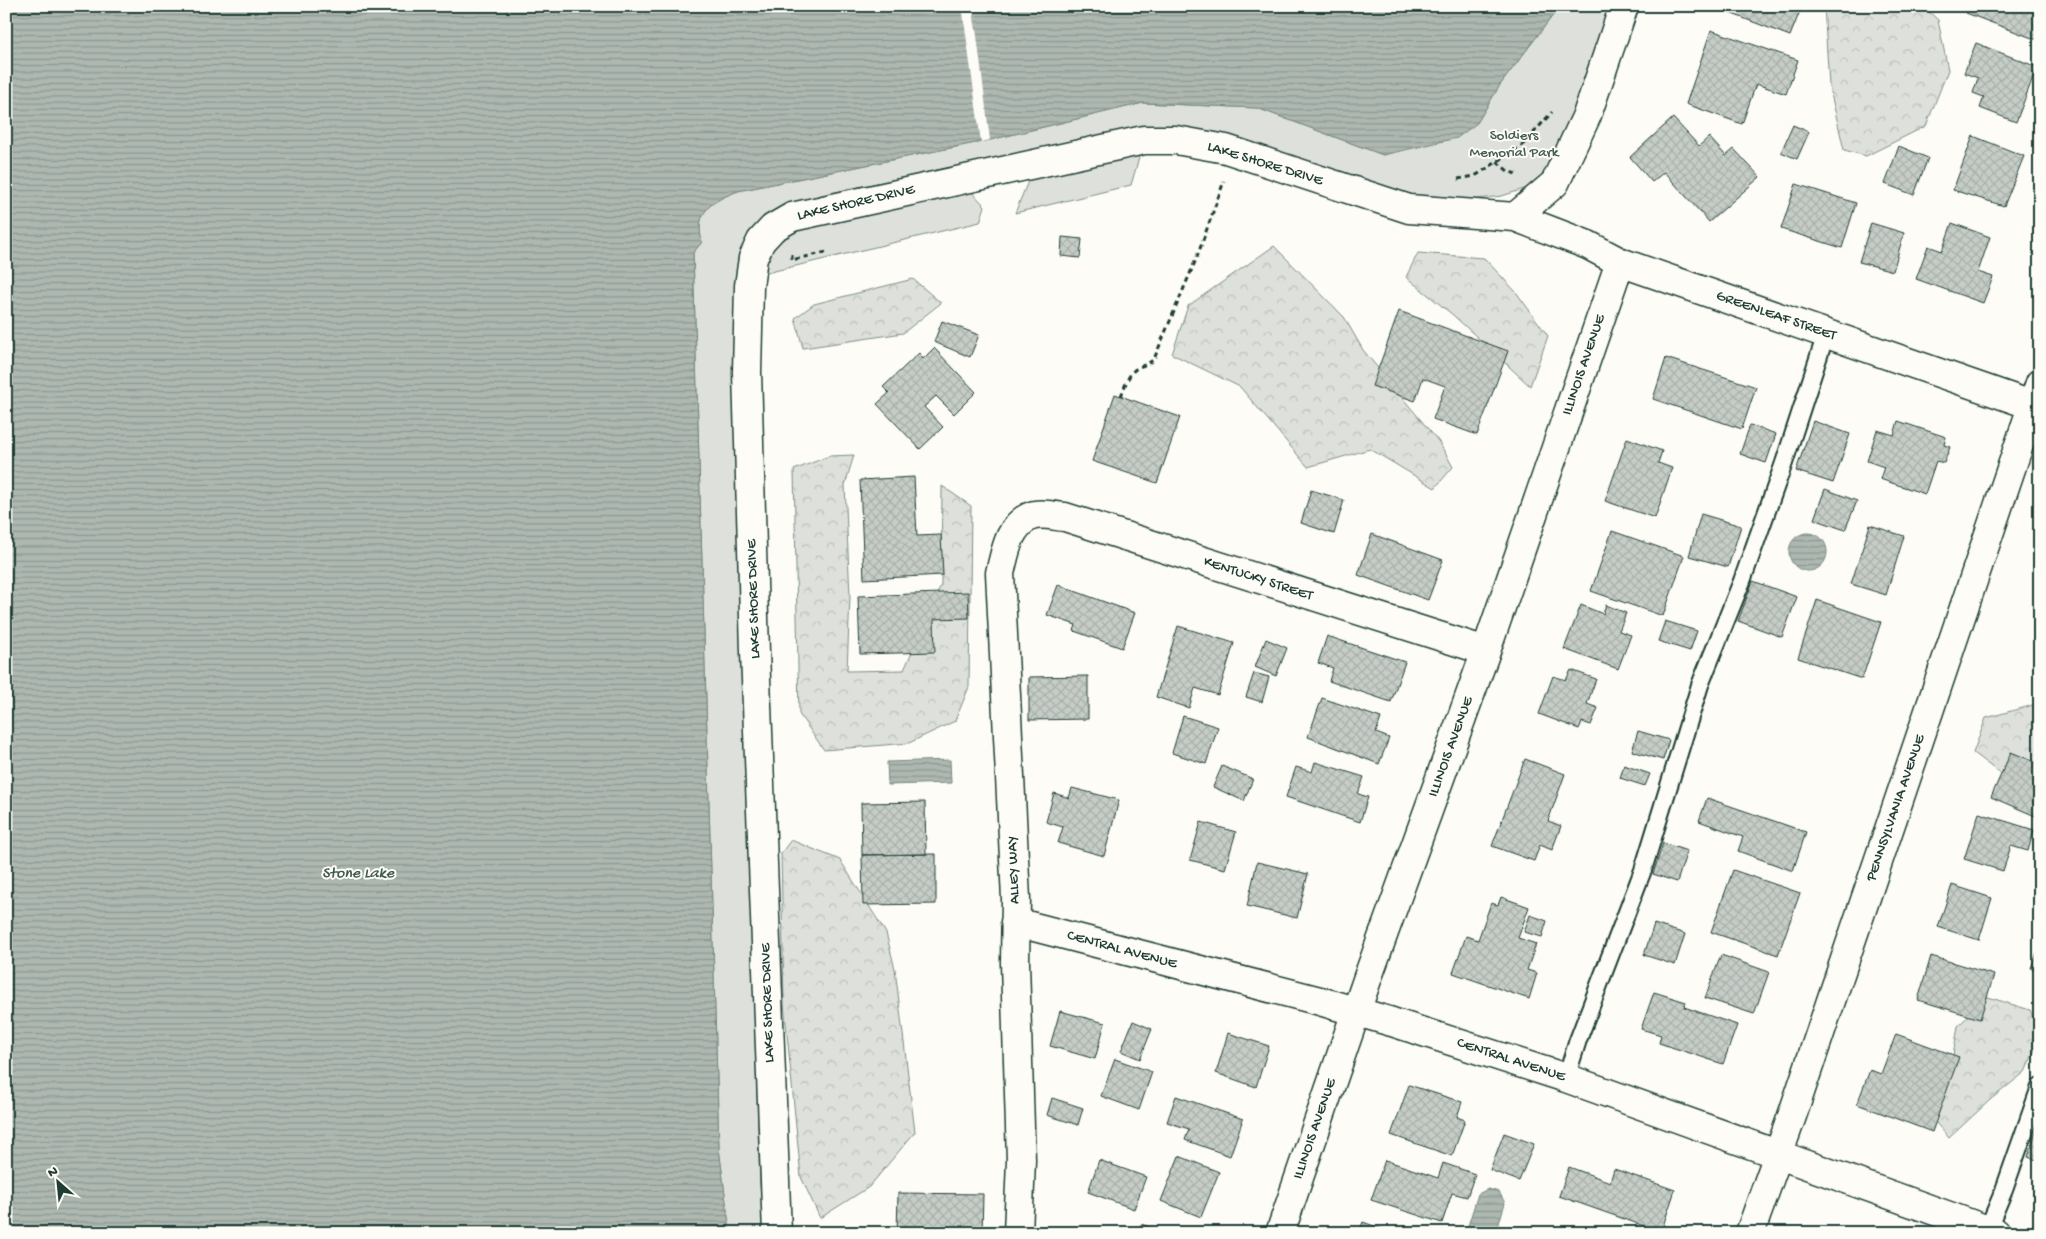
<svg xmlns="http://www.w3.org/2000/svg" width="2046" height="1239" viewBox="0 0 2046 1239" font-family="'Gochi Hand',sans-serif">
<defs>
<pattern id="forest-crowns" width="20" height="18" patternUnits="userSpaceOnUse" patternTransform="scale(1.25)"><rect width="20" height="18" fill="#dde0db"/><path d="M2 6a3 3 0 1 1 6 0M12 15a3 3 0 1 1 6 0" fill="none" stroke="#bdc1bd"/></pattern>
<pattern id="water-rules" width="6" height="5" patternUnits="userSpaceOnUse" patternTransform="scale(1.25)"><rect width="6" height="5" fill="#aeb8b1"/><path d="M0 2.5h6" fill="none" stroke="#8d9791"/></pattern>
<pattern id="building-cross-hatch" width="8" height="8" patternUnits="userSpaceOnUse" patternTransform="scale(1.25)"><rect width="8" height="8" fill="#c6cdc7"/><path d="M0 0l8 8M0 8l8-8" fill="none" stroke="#aab1ac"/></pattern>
</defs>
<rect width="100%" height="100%" fill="#fdfcf7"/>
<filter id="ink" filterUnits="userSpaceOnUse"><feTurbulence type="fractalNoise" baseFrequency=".02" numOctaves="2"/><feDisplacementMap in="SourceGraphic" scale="10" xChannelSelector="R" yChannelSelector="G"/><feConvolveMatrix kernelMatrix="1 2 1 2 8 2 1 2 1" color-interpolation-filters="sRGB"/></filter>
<g filter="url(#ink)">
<path fill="url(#forest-crowns)" stroke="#7e8e88" d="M1824,6H1923L1938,20L1948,70L1926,126L1866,156L1844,150L1829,85Z
M1274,246L1344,317L1363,350L1439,442L1453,467L1435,488L1370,449L1308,467L1240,387L1172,354L1188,306Z
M1418,253L1484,258L1516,292L1548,336L1530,386L1453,315L1406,277Z
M913,279L941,303L903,333L803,348L795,318L814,304Z
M854,455L845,485L850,596L847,671L904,670L941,585L942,486L971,506L969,687L955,721L909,743L824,750L799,714L794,470L829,456Z
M2040,703V802H2038L1973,753L1986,718Z
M791,840L840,860L886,933L895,969L915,1132L869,1187L820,1218L801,1177L784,1003L781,853Z
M1988,997L2030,1010L2040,1032V1038L2025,1072L1990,1100L1949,1138L1931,1117L1949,1079L1958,1026Z"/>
<path fill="#dde0db" stroke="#7e8e88" d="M1560,6H1615L1567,139L1544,177L1530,187L1502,196L1453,202L1406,196L1172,127L1148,126L1110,133L821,195C783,208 742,220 737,268C736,279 736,291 736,302L745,690L755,1036L760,1186L766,1233H730L719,1149L693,252L702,242C694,211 712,201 738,191L990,140L1143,103L1257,108L1383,155L1477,123L1500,85Z
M1141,151L1131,185L1015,213L1031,174Z
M969,189L985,206L980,222L762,274L770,249L783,233Z"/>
<path fill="url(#water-rules)" stroke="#75877f" d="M6,6H1560L1500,85L1477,123L1457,138L1383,155L1257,108L1143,103L990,140L738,191C712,201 694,211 702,242L693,253L719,1148L730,1233H6Z
M1789 552a19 19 0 1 1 38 0a19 19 0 1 1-38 0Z
M950,760L951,783L888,785L887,762Z
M1488,1189L1499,1192L1505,1203L1496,1233H1462L1467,1229L1478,1194Z"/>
<path fill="#fdfcf7" d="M962,6H972L977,36L990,140L981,142Z"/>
<path fill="url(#building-cross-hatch)" stroke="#1f3d34" d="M1729,6H1794L1793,9L1800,11L1790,36L1727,12Z
M1969,6H2040V41L1966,13Z
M1711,30L1798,60L1786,94L1756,84L1742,124L1686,104Z
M1976,43L2037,67L2016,122L1980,108L1984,97L1973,93L1978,78L1964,73Z
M1673,118L1699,146L1709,137L1726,156L1734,149L1760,177L1709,222L1664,172L1652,182L1630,157Z
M1793,125L1809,132L1797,159L1781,152Z
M1973,136L2024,156L2004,206L1953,190Z
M1899,146L1928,158L1914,195L1885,184Z
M1796,184L1856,203L1842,248L1781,229Z
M1871,223L1904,233L1893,271L1859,262Z
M1952,223L1990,237L1978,272L1993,277L1983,303L1916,279L1928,246L1942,251Z
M1062,237L1082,239L1080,258L1061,256Z
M1399,311L1508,351L1477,435L1433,419L1445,386L1423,378L1415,401L1372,386Z
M942,321L979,335L970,357L934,342Z
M934,348L976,392L954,414L936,396L924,407L943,427L920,449L877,404L889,393L883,387L919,353L923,359Z
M1666,358L1756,387L1742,429L1653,399Z
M1115,394L1180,417L1157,483L1092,461Z
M1813,421L1850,434L1833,483L1796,471Z
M1898,421L1946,437L1944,445L1950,447L1944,463L1936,461L1925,494L1880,479L1884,467L1867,461L1877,430L1894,435Z
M1750,425L1776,434L1766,463L1740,454Z
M1627,438L1662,451L1658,463L1672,468L1655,518L1605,501Z
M914,477L917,536L941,535L943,575L864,579L860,480Z
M1825,489L1857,501L1845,530L1814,519Z
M1311,490L1344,500L1334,534L1301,523Z
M1701,514L1741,526L1728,567L1689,556Z
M1870,525L1904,536L1886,595L1851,584Z
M1612,531L1684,556L1663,616L1591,591Z
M1372,534L1443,560L1428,600L1358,575Z
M1753,581L1797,597L1782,637L1738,621Z
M1058,585L1135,613L1122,648L1074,631L1076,625L1047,615Z
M968,592L969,618L934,619L935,652L860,654L858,596Z
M1817,600L1881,622L1862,679L1798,658Z
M1581,605L1603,614L1606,605L1626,613L1619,631L1631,635L1618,669L1564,649Z
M1665,621L1697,631L1690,651L1658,641Z
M1178,626L1234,643L1218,695L1195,688L1189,708L1156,697Z
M1327,636L1405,662L1391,702L1329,681L1333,668L1318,663Z
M1266,639L1287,648L1276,676L1255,667Z
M1571,670L1596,679L1587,704L1598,708L1591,725L1582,722L1579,729L1539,714L1553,676L1566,680Z
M1254,673L1269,677L1262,702L1246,697Z
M1088,676V719L1029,720V677Z
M1322,698L1381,718L1376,733L1389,738L1379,764L1308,737Z
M1183,716L1218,727L1206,764L1172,753Z
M1638,731L1669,740L1663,760L1632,751Z
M2011,752L2040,764V818L1991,797Z
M1525,759L1565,774L1548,821L1561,826L1552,850L1540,845L1534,861L1492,846Z
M1315,762L1364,777L1358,794L1368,797L1360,822L1286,797L1296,767L1312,772Z
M1624,765L1650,774L1645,786L1620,778Z
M1222,766L1253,779L1244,801L1213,787Z
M1072,788L1119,800L1104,856L1058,843L1063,827L1046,822L1054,793L1069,798Z
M1707,798L1806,832L1793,871L1738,851L1743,837L1699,821Z
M925,802L926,854L862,855L861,803Z
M1979,813L2034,830L2028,851L2011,846L2003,871L1964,859Z
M1201,822L1236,832L1225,869L1190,860Z
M2040,832V846L2035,844Z
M1663,843L1687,851L1677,882L1653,874Z
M936,854V904L863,905L862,855Z
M1257,862L1308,874L1297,918L1247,906Z
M1733,870L1800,893L1778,955L1711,932Z
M1952,885L1992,898L1979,940L1938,927Z
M1501,897L1529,907L1518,938L1536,944L1527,970L1537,973L1529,999L1453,973L1466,936L1478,940L1491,903L1498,905Z
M1530,915L1547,921L1542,937L1524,932Z
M1654,924L1685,934L1675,965L1644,955Z
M2040,945V971L2031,968Z
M1721,955L1769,972L1754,1014L1705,998Z
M1931,956L1994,975L1980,1019L1918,1000Z
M1654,992L1686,1002L1684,1007L1737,1025L1723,1064L1659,1043L1661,1035L1641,1029Z
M1060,1011L1105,1023L1095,1059L1050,1046Z
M1133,1021L1152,1029L1140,1059L1121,1051Z
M1228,1033L1269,1046L1256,1087L1216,1073Z
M1896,1034L1959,1057L1932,1132L1857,1104L1870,1070L1881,1074Z
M1115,1059L1152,1072L1139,1110L1101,1096Z
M1409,1085L1462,1102L1457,1117L1465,1120L1452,1156L1391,1135Z
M1176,1096L1243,1119L1230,1156L1185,1140L1189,1129L1167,1122Z
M1052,1098L1083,1108L1078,1125L1047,1115Z
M2038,1125L2040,1126V1161L2028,1157Z
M1504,1133L1534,1144L1519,1181L1490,1170Z
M1179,1156L1219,1172L1201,1217L1161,1201Z
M1099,1160L1146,1177L1134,1209L1088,1192Z
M1385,1160L1438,1178L1443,1163L1475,1174L1467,1197L1452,1193L1442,1223L1371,1200Z
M1569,1167L1610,1182L1614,1169L1675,1190L1661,1232L1559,1196Z
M898,1193L983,1194L982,1233H897Z
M1363,1222L1393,1233H1359Z
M1141,1224L1166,1233H1138Z"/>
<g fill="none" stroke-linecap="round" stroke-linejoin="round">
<defs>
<path id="service" d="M1566,1078L1578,1040L1643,870L1700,685L1742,581L1784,463L1826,334
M1986,1233L2004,1190L2040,1087"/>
<path id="minor" d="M1515,217L1588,245L1620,262L2040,408
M1015,922L1320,1001L1392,1022L1566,1078L1996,1233
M777,1233L755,652L747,372L749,286L753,258L761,241L773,228L792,217L1144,140H1176L1226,149L1409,209L1515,217L1555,183L1587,115L1624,6
M1018,1233L1021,1160L1015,963L1016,899L1000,573C1005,554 1008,527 1029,517C1038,512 1054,516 1065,517L1486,651
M1280,1233L1369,974L1486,651L1620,262
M1750,1233L1792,1116L2040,383"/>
</defs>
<use href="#service" stroke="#1f3d34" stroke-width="20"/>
<use href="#minor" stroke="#1f3d34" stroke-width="31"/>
<path stroke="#1f3d34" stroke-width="3" stroke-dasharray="5 4" stroke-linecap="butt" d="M1497,162L1508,171L1516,174
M1458,179L1475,176L1523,145L1552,112
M792,254V260L827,252
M1121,396C1125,387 1128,372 1139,367C1145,365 1148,364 1154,359L1197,257L1224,181"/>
<use href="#service" stroke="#fdfcf7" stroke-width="16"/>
<use href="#minor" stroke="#fdfcf7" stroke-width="28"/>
</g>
</g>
<g text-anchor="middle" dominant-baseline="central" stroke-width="4" stroke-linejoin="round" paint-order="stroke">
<g font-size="15" fill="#455e55" stroke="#fdfcf7">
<text x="1514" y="136">Soldiers<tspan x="1514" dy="17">Memorial Park</tspan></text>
</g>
<g font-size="15" fill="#1f3d34" stroke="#fdfcf7">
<text transform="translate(1265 164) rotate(17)">LAKE SHORE DRIVE</text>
<text transform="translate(856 203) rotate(-13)">LAKE SHORE DRIVE</text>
<text transform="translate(1776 316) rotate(19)">GREENLEAF STREET</text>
<text transform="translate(1584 365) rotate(-71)">ILLINOIS AVENUE</text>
<text transform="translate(1258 579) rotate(18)">KENTUCKY STREET</text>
<text transform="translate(754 599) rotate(-92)">LAKE SHORE DRIVE</text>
<text transform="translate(1451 747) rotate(-70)">ILLINOIS AVENUE</text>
<text transform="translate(1896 808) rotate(-71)">PENNSYLVANIA AVENUE</text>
<text transform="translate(1014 870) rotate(-92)">ALLEY WAY</text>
<text transform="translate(1122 950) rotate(15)">CENTRAL AVENUE</text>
<text transform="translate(768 1003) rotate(-92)">LAKE SHORE DRIVE</text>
<text transform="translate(1511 1060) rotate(18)">CENTRAL AVENUE</text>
<text transform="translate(1315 1129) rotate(-71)">ILLINOIS AVENUE</text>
</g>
<g font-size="16" font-style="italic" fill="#435c53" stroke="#fdfcf7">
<text x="358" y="874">Stone Lake</text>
</g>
</g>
<rect width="2046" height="1239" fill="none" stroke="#fdfcf7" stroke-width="25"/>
<rect x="12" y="12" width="2021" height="1214" fill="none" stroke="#1f3d34" stroke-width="2" filter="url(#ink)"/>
<g transform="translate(58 1182) rotate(333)" stroke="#fdfcf7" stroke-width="4" paint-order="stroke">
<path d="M0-4L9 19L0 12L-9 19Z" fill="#1f3d34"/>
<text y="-8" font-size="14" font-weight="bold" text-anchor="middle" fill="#1f3d34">N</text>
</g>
</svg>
